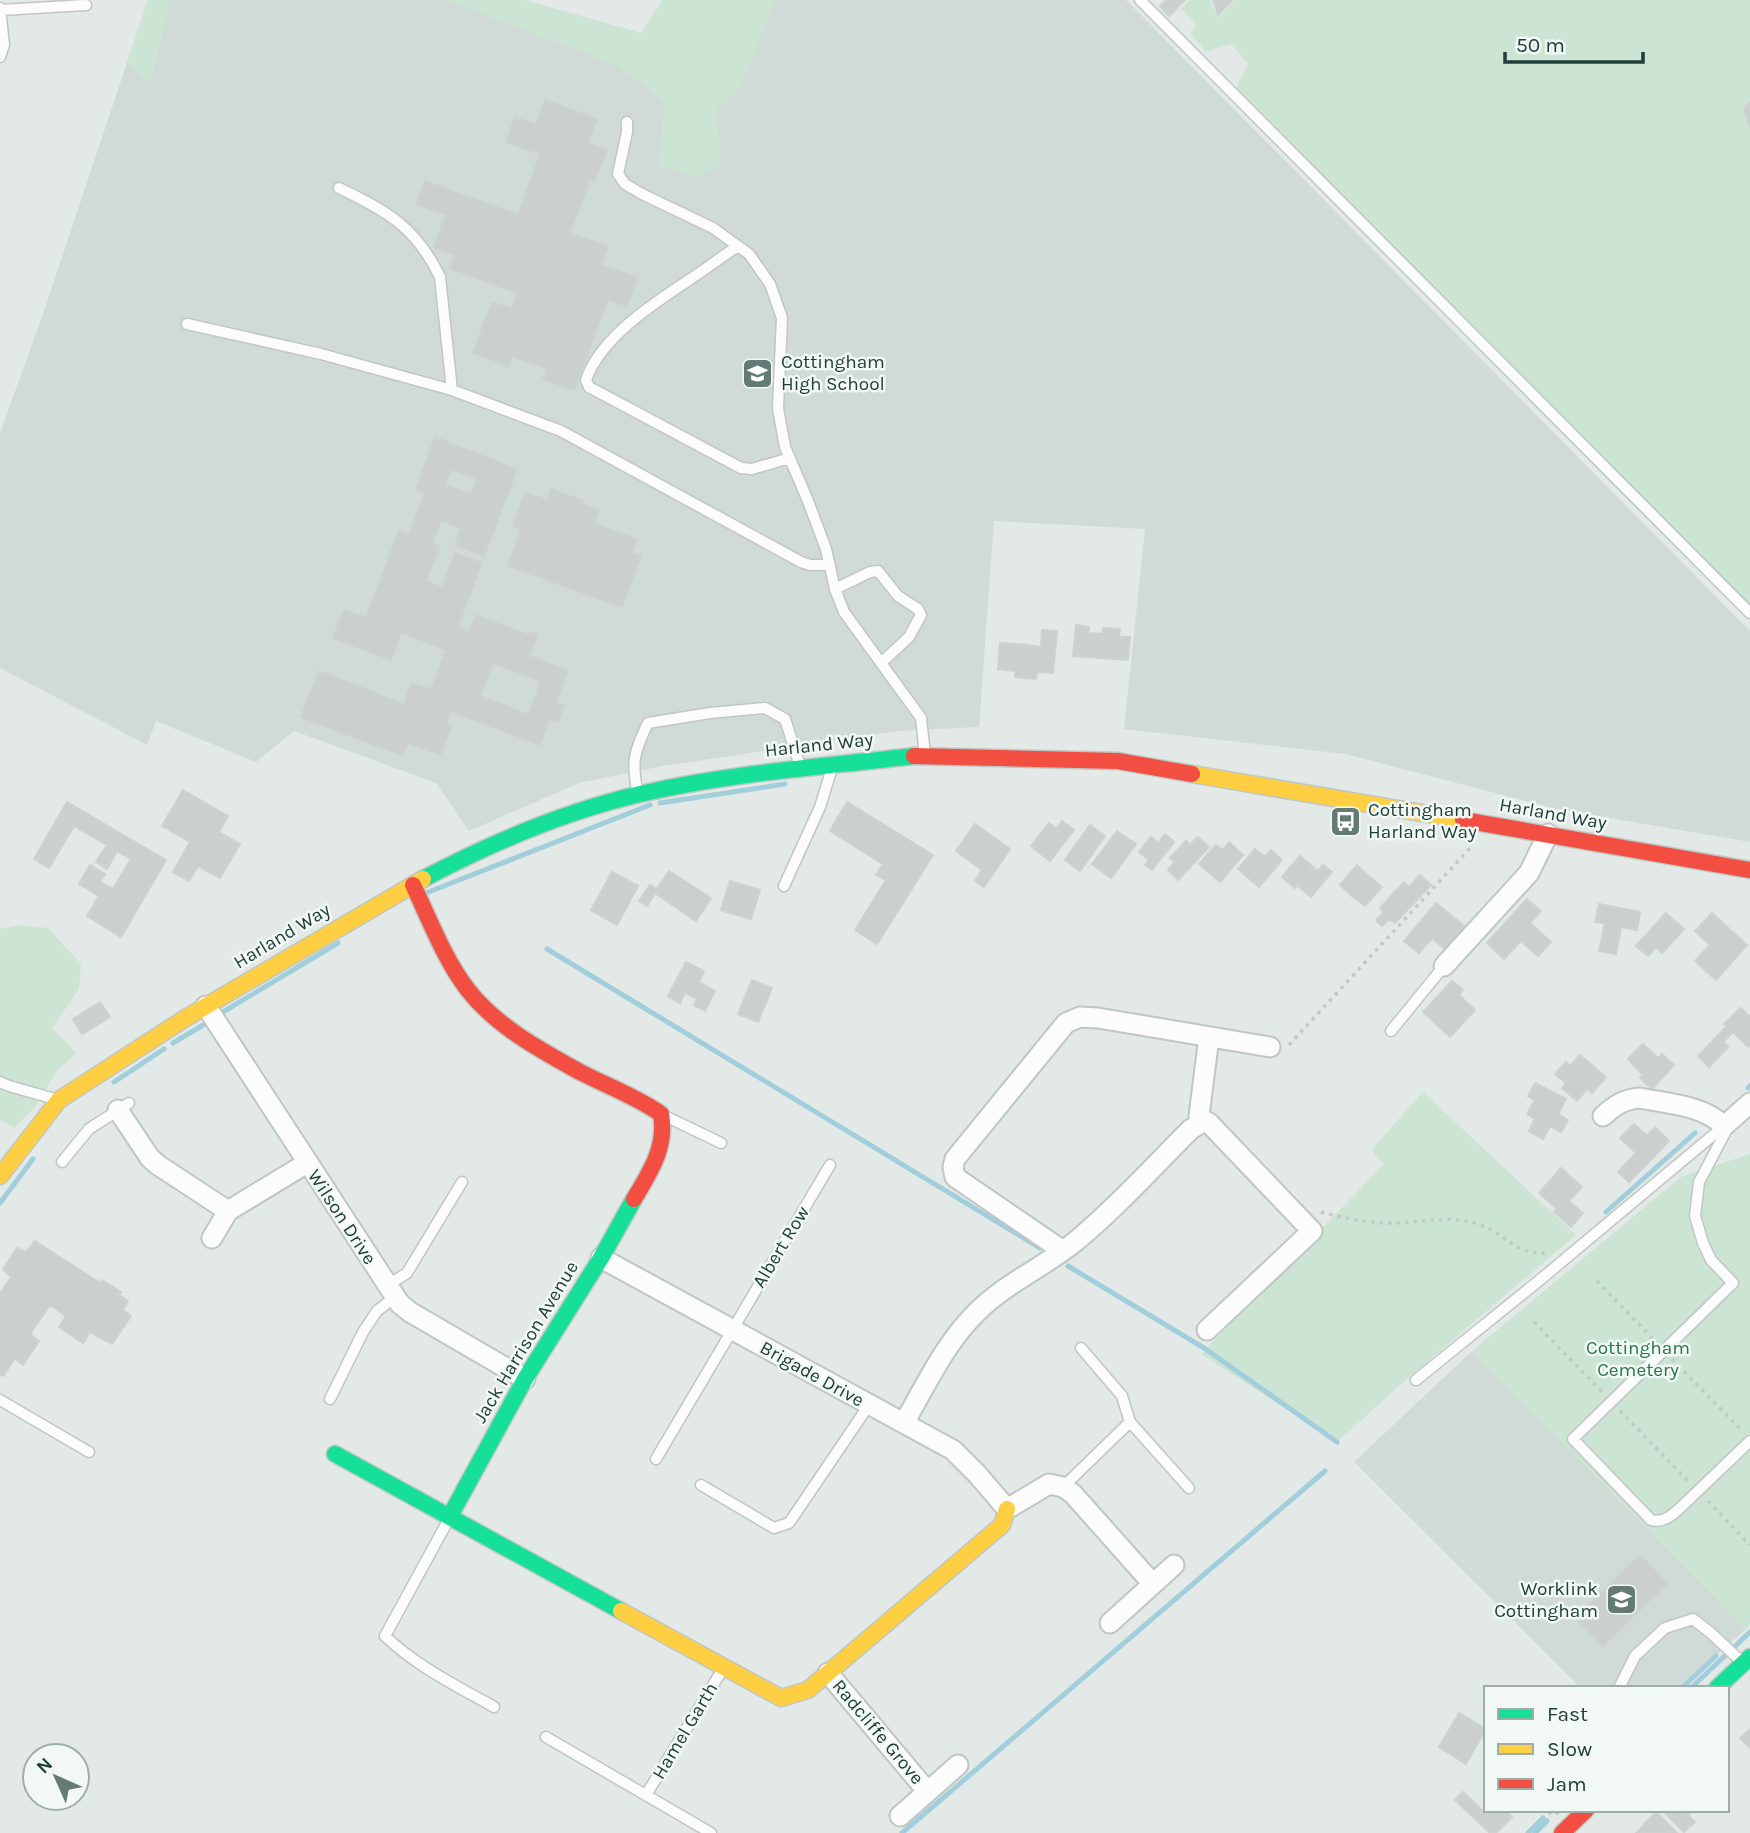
<svg xmlns="http://www.w3.org/2000/svg" width="1750" height="1833" viewBox="0 0 1750 1833" font-family="Karla,sans-serif">
<rect width="100%" height="100%" fill="#e3e9e7"/>
<path fill="#d0dbd7" d="M148,0H524L721,56L738,0H1126L1750,631V842L1557,809L1345,754L1124,729L1145,529L994,521L979,727L898,731L663,766L579,783L469,831L436,783L294,731L256,762L156,721L147,745L0,668V433L43,314Z
M1472,1351L1746,1629L1679,1688H1581L1354,1462Z"/>
<path fill="#cbe4d4" d="M148,0H170L151,82L127,64Z
M446,0H524L641,33L662,0H775L740,88L716,111L722,164L696,178L659,166L664,102L619,66Z
M1189,0H1210L1218,18L1236,0H1750V607L1236,88L1248,64L1231,44L1206,52L1191,34L1196,23L1181,9Z
M20,925L48,928L81,964L79,989L52,1028L77,1053L58,1069L34,1108L14,1128L0,1120V929Z
M1423,1092L1576,1235L1407,1379L1337,1442L1201,1354L1384,1164L1371,1150Z
M1750,1154V1625L1746,1629L1472,1351L1681,1177Z"/>
<g fill="none" stroke-linecap="round" stroke-linejoin="round">
<path stroke="#a1ceda" stroke-width="5" d="M660,803L785,784
M426,893L650,805
M547,949L1040,1248
M218,1015L338,943
M173,1043L210,1021
M114,1082L164,1049
M1748,1088L1750,1086
M0,1203L33,1159
M1606,1212L1695,1133
M1068,1266L1204,1348L1337,1442
M1682,1688L1716,1656
M1691,1688L1750,1632
M1550,1812L1552,1810
M1557,1812L1559,1810
M902,1833L1325,1471
M1528,1833L1543,1818
M1535,1833L1547,1821"/>
</g>
<path fill="#cbd0ce" stroke="#cbd2d0" stroke-width="2" fill-rule="evenodd" d="M1166,0H1185L1169,16L1160,6Z
M1213,0H1233L1218,15Z
M545,100L597,119L588,143L607,150L595,181L590,179L570,233L608,247L601,265L637,278L627,306L608,299L574,390L543,379L547,369L512,356L509,366L473,353L492,302L512,309L517,293L450,268L455,255L434,247L446,215L417,204L425,181L518,215L540,154L506,142L515,117L536,125Z
M1750,102V127L1744,108Z
M435,437L517,469L484,556L455,545L461,528L441,520L432,543L440,546L426,581L442,588L455,553L482,563L457,628L469,632L476,615L528,635L530,632L538,635L529,656L568,671L556,702L564,705L558,721L550,718L540,745L451,711L446,723L452,725L440,755L408,743L403,756L301,717L319,671L404,704L411,683L431,690L446,650L401,632L391,660L333,638L344,610L366,618L399,531L409,535L425,493L416,489ZM451,469L477,479L471,495L445,485ZM493,663L541,681L529,715L480,696Z
M551,489L584,501L583,504L599,510L594,524L637,539L632,552L641,555L622,607L508,566L521,529L513,526L525,492L547,500Z
M1076,625L1089,627V633L1102,634L1100,658L1073,656Z
M1103,628L1120,629L1119,637H1130L1128,660L1100,658Z
M1042,630L1057,631L1053,673L1037,672L1036,679L1024,678L1027,645L1041,647Z
M1000,643L1027,645L1024,678L1015,677V671L998,669Z
M183,790L228,816L219,832L240,844L220,878L198,866L189,881L173,872L190,842L162,826Z
M67,802L166,860L121,937L87,916L99,896L79,884L90,865L105,874L100,882L113,889L131,859L117,851L107,869L96,862L107,845L74,826L49,868L34,859Z
M847,802L933,855L877,944L855,930L886,880L876,875L883,864L830,831Z
M1062,821L1074,830L1050,861L1031,846L1049,823L1056,829Z
M975,824L1010,849L984,887L975,881L982,870L956,851Z
M1090,825L1105,836L1080,871L1065,860Z
M1117,831L1136,844L1111,878L1092,864Z
M1165,834L1174,842L1152,870L1145,865L1149,860L1139,852L1151,837L1158,843Z
M1198,837L1209,847L1178,880L1168,870L1175,862L1170,858L1186,841L1190,845Z
M1229,842L1243,855L1220,882L1199,864L1216,845L1223,850Z
M1255,849L1265,857L1271,850L1282,860L1259,887L1238,869Z
M1300,856L1313,867L1295,888L1282,877Z
M1323,865L1332,872L1311,897L1297,885L1313,867L1318,871Z
M1357,865L1369,876L1352,896L1340,885Z
M669,871L711,898L696,921L655,893L647,906L639,901L650,885L657,889Z
M612,872L638,886L617,925L591,910Z
M1420,875L1431,885L1395,923L1389,919L1382,926L1376,920L1384,912L1380,908L1404,882L1409,887Z
M1369,876L1382,887L1365,906L1352,896Z
M730,881L760,890L751,919L721,910Z
M1527,899L1541,911L1530,923L1551,942L1538,956L1521,941L1504,959L1487,943Z
M1436,903L1464,926L1445,949L1432,938L1419,953L1404,941Z
M1599,904L1640,912L1637,930L1621,927L1616,954L1599,951L1605,923L1595,922Z
M1666,913L1684,929L1662,953L1656,947L1648,956L1636,946Z
M1712,913L1747,945L1716,980L1695,961L1710,945L1695,931Z
M686,962L704,971L699,982L715,991L705,1011L694,1005L697,999L685,993L680,1003L668,996Z
M752,980L772,988L758,1022L738,1014Z
M1452,981L1463,990L1459,995L1475,1010L1450,1037L1423,1012Z
M100,1002L110,1017L82,1034L73,1019Z
M1741,1008L1750,1017V1045L1748,1047L1733,1032L1723,1042L1728,1047L1709,1067L1698,1056L1727,1026L1724,1024Z
M1643,1044L1658,1058L1662,1054L1674,1065L1652,1089L1640,1078L1643,1075L1628,1059Z
M1580,1055L1606,1077L1592,1093L1587,1089L1577,1101L1562,1088L1566,1083L1555,1074L1566,1062L1570,1066Z
M1535,1083L1566,1099L1558,1114L1568,1120L1561,1132L1550,1126L1543,1139L1529,1131L1535,1119L1527,1114L1535,1100L1528,1096Z
M1634,1124L1647,1136L1655,1127L1669,1141L1629,1182L1618,1172L1636,1153L1620,1138Z
M1561,1168L1582,1187L1569,1201L1583,1213L1571,1227L1554,1212L1557,1209L1539,1193Z
M35,1241L100,1283L102,1280L121,1292L119,1295L128,1301L123,1310L131,1316L112,1344L90,1332L83,1343L59,1327L66,1316L50,1305L30,1334L39,1341L23,1365L15,1358L3,1376L0,1374V1294L11,1277L3,1269L17,1248L26,1252Z
M1640,1555L1667,1583L1603,1646L1576,1618Z
M1459,1713L1486,1729L1466,1764L1439,1747Z
M1750,1729V1748L1740,1738Z
M1463,1792L1483,1811L1486,1809L1505,1810L1512,1817L1496,1833H1490L1455,1800Z
M1693,1810L1688,1815L1695,1822L1684,1832L1663,1811Z
M1656,1812L1677,1833H1636Z"/>
<g fill="none" stroke-linecap="round" stroke-linejoin="round">
<defs>
<path id="lane" d="M1140,0L1750,613
M0,8L4,45L0,57
M1,10L86,5
M627,122V132L618,174L625,184L642,194L713,228L738,246L749,254L770,284L782,318L778,408L785,447L808,501L826,549L835,589L844,612L921,718L925,755
M339,188C387,211 416,227 440,277L452,390
M738,246C721,257 706,269 689,280C654,303 600,338 586,380L589,387L741,468L752,469L790,458
M187,324L321,354L452,390L561,431L801,562L810,565H830
M835,589L870,572L878,571L898,596L918,609L921,615L909,637L881,663
M638,794C631,763 634,751 648,723L710,713L765,708L785,719L800,766
M784,886L820,807L832,768
M1391,1031L1444,966
M0,1082L9,1086L55,1099
M665,1116L721,1143
M1724,1126L1725,1133L1699,1182L1695,1216L1703,1243L1711,1260L1733,1283L1573,1439L1651,1520C1663,1523 1671,1516 1679,1509L1750,1441
M62,1162L89,1129L129,1103
M388,1285L407,1273L462,1182
M1416,1380L1541,1279L1724,1126
M330,1399L363,1332L377,1311L395,1297
M0,1400L89,1452
M1130,1422L1189,1488
M656,1459L830,1165
M701,1485L774,1528L789,1523L869,1405
M1063,1487L1130,1422L1122,1396L1081,1348
M450,1517L385,1636C416,1666 457,1686 494,1707
M1619,1688L1635,1656L1665,1628L1693,1619L1712,1634L1743,1663
M546,1737L711,1833
M646,1795L724,1667"/>
<path id="street" d="M1444,966L1529,873L1548,834
M206,1006L400,1304L410,1312L525,1379
M118,1110L150,1158L158,1165L228,1211
M1603,1116C1614,1106 1624,1099 1640,1098C1668,1104 1703,1105 1724,1126L1750,1103
M1200,1123L1199,1116L1209,1037
M212,1238L228,1211L307,1163
M1063,1251L955,1177L953,1167L955,1159L1066,1023L1080,1017L1098,1018L1270,1047
M601,1258L953,1450L977,1474L1007,1509L1049,1484L1063,1487L1073,1494L1153,1584
M904,1423C925,1387 943,1347 973,1316C1003,1284 1043,1268 1076,1241C1116,1208 1154,1166 1191,1129L1205,1121L1209,1123L1312,1231L1207,1330
M1110,1623L1174,1565
M828,1673L927,1791
M900,1816L958,1765"/>
<path id="fast" d="M423,879C489,844 567,811 640,794C730,773 822,767 914,756
M335,1454L621,1611
M450,1516L525,1379L601,1258L634,1199
M1717,1688L1750,1657"/>
<path id="slow" d="M1192,774L1463,820
M0,1176L59,1100L184,1019L423,879
M621,1611L781,1698L808,1690L1002,1525L1007,1509"/>
<path id="jam" d="M914,756L1118,761L1192,774
M1463,820L1750,870
M413,885C430,920 444,959 468,990C496,1026 540,1050 580,1072C607,1086 637,1097 661,1114C667,1147 650,1172 634,1199
M1562,1833L1586,1810"/>
</defs>
<use href="#lane" stroke="#c0c6c4" stroke-width="13"/>
<use href="#street" stroke="#c0c6c4" stroke-width="23"/>
<use href="#fast" stroke="#bfc7c4" stroke-width="19"/>
<use href="#slow" stroke="#bfc7c4" stroke-width="19"/>
<use href="#jam" stroke="#bfc7c4" stroke-width="19"/>
<path stroke="#c0cac7" stroke-width="3.5" stroke-dasharray="3.5 5" stroke-linecap="butt" d="M1289,1045L1473,845
M1321,1212C1344,1218 1367,1223 1390,1223C1420,1223 1453,1214 1481,1225C1509,1236 1514,1255 1549,1253
M1597,1281L1654,1340
M1534,1322L1603,1393
M1672,1359L1742,1431
M1620,1411L1688,1481
M1708,1501L1750,1545"/>
<use href="#lane" stroke="#fbfcfb" stroke-width="10"/>
<use href="#street" stroke="#fbfcfb" stroke-width="19"/>
<use href="#fast" stroke="#16e098" stroke-width="16"/>
<use href="#slow" stroke="#ffcf43" stroke-width="16"/>
<use href="#jam" stroke="#f24e42" stroke-width="16"/>
</g>
<defs>
<symbol id="school-square" viewBox="-11 -11 22 22"><rect x="-9" y="-9" width="18" height="18" rx="4" fill="#647a75" stroke="#f1f8f5"/><path d="M0-5L7-2L0 1L-7-2ZM-4 1L0 2.5L4 1V4Q0 6-4 4Z" fill="#fff"/></symbol>
<symbol id="bus-square" viewBox="-11 -11 22 22"><rect x="-9" y="-9" width="18" height="18" rx="4" fill="#647a75" stroke="#f1f8f5"/><path d="M-5-6H5V4H4V6H2V4H-2V6H-4V4H-5ZM-3.5-4V0h7V-4ZM-3.5 1.2v1.5H-2V1.2ZM2 1.2v1.5H3.5V1.2Z" fill="#fff"/></symbol>
<symbol id="university-square" viewBox="-11 -11 22 22"><rect x="-9" y="-9" width="18" height="18" rx="4" fill="#647a75" stroke="#f1f8f5"/><path d="M0-5L7-2L0 1L-7-2ZM-4 1L0 2.5L4 1V4Q0 6-4 4Z" fill="#fff"/></symbol>
</defs>
<g fill-rule="evenodd">
<use href="#school-square" x="740" y="356" width="35" height="35"/>
<use href="#bus-square" x="1328" y="804" width="35" height="35"/>
<use href="#university-square" x="1604" y="1582" width="35" height="35"/>
</g>
<g text-anchor="middle" dominant-baseline="central" stroke-width="5" stroke-linejoin="round" paint-order="stroke">
<g font-size="19" fill="#203e38" stroke="#f1f8f5" text-anchor="start">
<text x="781" y="362">Cottingham<tspan x="781" dy="22">High School</tspan></text>
<text x="1368" y="810">Cottingham<tspan x="1368" dy="22">Harland Way</tspan></text>
<text x="1598" y="1589" text-anchor="end">Worklink<tspan x="1598" dy="22">Cottingham</tspan></text>
</g>
<g font-size="19" fill="#203e38" stroke="#f1f8f5">
<text transform="translate(819 745) rotate(-6)">Harland Way</text>
<text transform="translate(1553 814) rotate(10)">Harland Way</text>
<text transform="translate(282 936) rotate(-31)">Harland Way</text>
<text transform="translate(342 1217) rotate(57)">Wilson Drive</text>
<text transform="translate(781 1247) rotate(-59)">Albert Row</text>
<text transform="translate(526 1342) rotate(-59)">Jack Harrison Avenue</text>
<text transform="translate(812 1374) rotate(29)">Brigade Drive</text>
<text transform="translate(685 1731) rotate(-59)">Hamel Garth</text>
<text transform="translate(878 1732) rotate(50)">Radcliffe Grove</text>
</g>
<g font-size="19" fill="#28774c" stroke="#f1f8f5">
<text x="1638" y="1348">Cottingham<tspan x="1638" dy="22">Cemetery</tspan></text>
</g>
</g>
<rect x="1484" y="1686" width="245" height="126" fill="#f1f8f5" stroke="#9daea9" stroke-width="2"/>
<rect x="1498" y="1709" width="35" height="10" fill="#16e098" stroke="#9daea9" stroke-width="2"/>
<text x="1547" y="1721" font-size="21" fill="#203e38">Fast</text>
<rect x="1498" y="1744" width="35" height="10" fill="#ffcf43" stroke="#9daea9" stroke-width="2"/>
<text x="1547" y="1756" font-size="21" fill="#203e38">Slow</text>
<rect x="1498" y="1779" width="35" height="10" fill="#f24e42" stroke="#9daea9" stroke-width="2"/>
<text x="1547" y="1791" font-size="21" fill="#203e38">Jam</text>
<g transform="translate(56 1777) rotate(315)"><circle r="33" fill="#f1f8f5" stroke="#9daea9" stroke-width="2"/>
<path d="M0-5L12 26L0 18L-12 26Z" fill="#647a75"/>
<text y="-10" font-size="19" font-weight="bold" text-anchor="middle" fill="#203e38">N</text>
</g>
<path d="M1505 52v10h138v-10" fill="none" stroke="#203e38" stroke-width="3.5"/>
<text x="1516" y="52" font-size="21" fill="#203e38" stroke="#f1f8f5" stroke-width="5" paint-order="stroke">50 m</text>
</svg>
